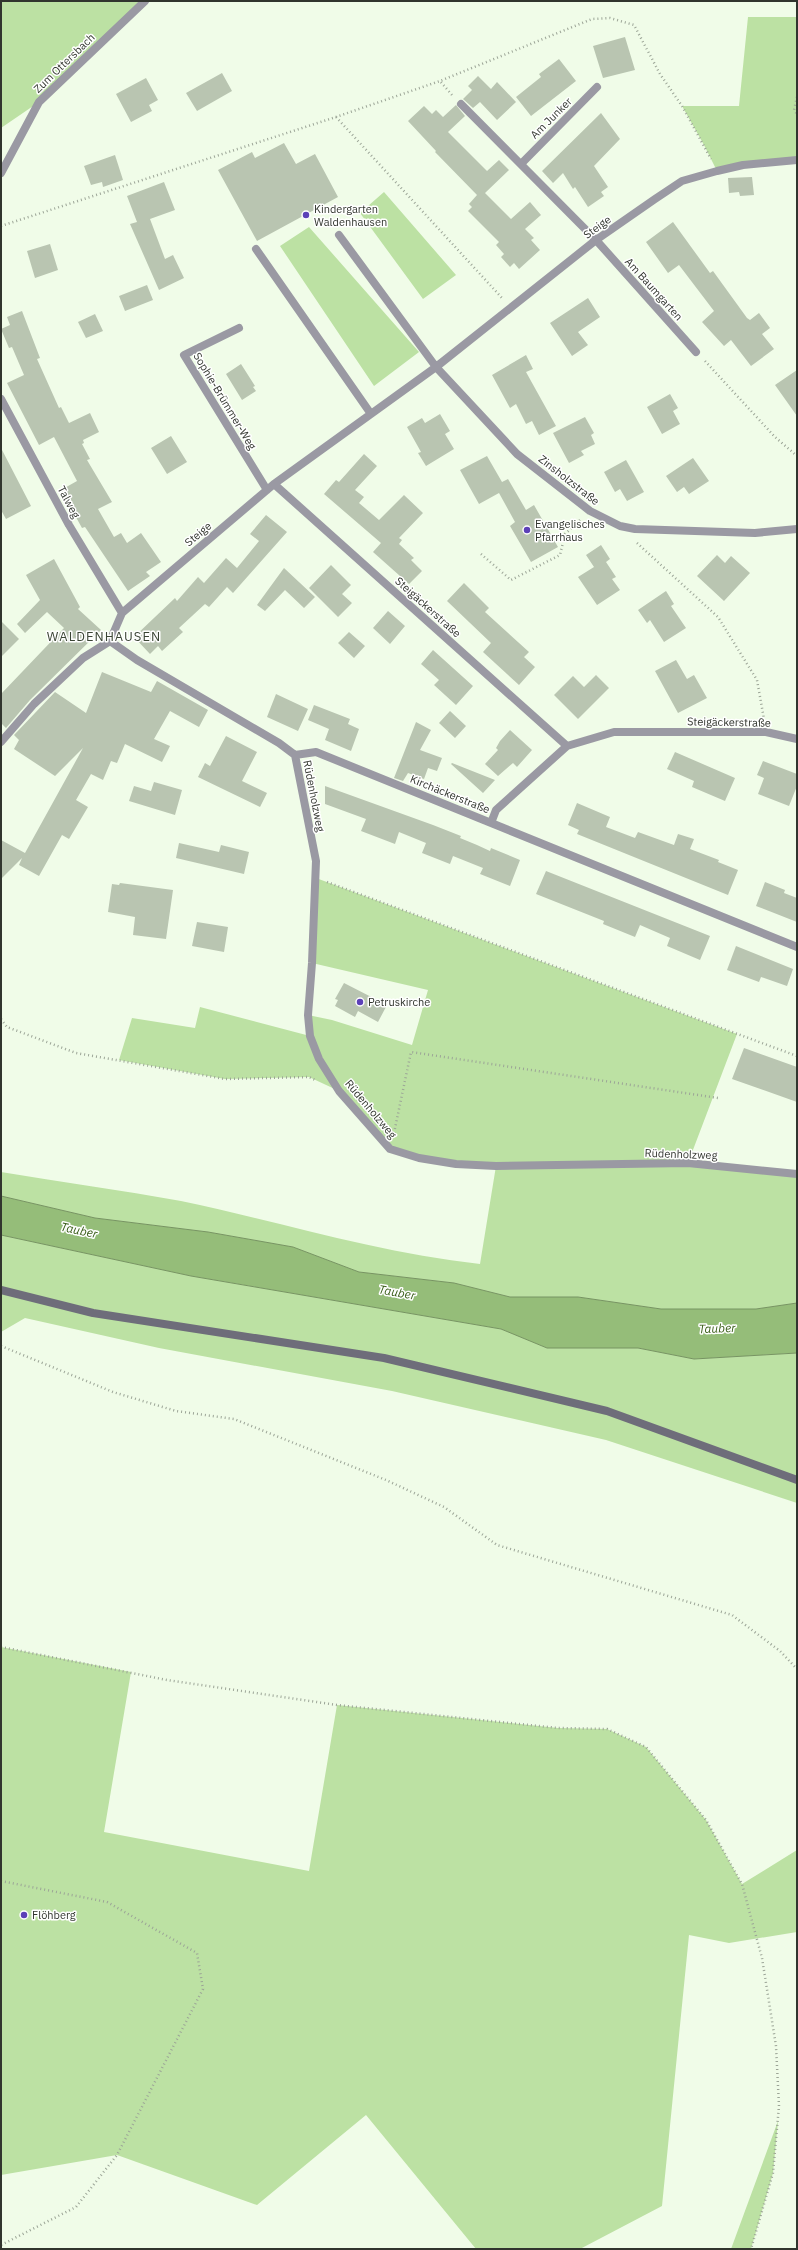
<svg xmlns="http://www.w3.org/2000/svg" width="798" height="2250" viewBox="0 0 798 2250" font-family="'IBM Plex Sans',sans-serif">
<rect width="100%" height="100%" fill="#f0fce8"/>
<path fill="#bce1a3" d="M1,1H145L39,102L1,128Z
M748,17H797V160L717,171L704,145L682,106H739Z
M384,192L456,275L423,299L360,213Z
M309,227L419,352L374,386L280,246Z
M316,878L737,1034L688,1163L797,1174V1303L756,1309H661L578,1297H510L454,1283L359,1272L293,1247L208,1232L95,1218L1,1196V1172C61,1182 121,1190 181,1201C281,1222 378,1253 480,1264L496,1166L456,1164L390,1149L339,1091L309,1077L225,1079L119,1060L132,1018L195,1028L200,1007L310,1036L308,1015L332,1020L412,1045L428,990L312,963Z
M1,1235L191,1276L501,1329L547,1348H638L694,1359L797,1353V1503L606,1440L392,1391L159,1348L25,1318L1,1332Z
M1,1647L131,1672L104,1832L309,1871L337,1705L558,1728L607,1729L646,1747L706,1820L742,1884L797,1850V1932L729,1943L689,1935L662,2206L580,2249H476L366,2115L257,2205L117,2155L1,2175Z
M778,2121L773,2173L751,2249H731Z"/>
<path fill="#95bd79" stroke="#779462" d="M1,1196L95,1218L208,1232L293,1247L359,1272L454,1283L510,1297H578L661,1309H756L797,1303V1353L694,1359L638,1348H547L501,1329L191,1276L1,1235Z"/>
<path fill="#b9c5b1" d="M625,37L635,70L603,78L593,46Z
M559,59L576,81L531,116L516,97L541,77L539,74Z
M222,73L232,91L197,111L186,93Z
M478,76L491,89L497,82L516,102L497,120L480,102L473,108L463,99L472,90L468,86Z
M146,78L158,100L149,105L152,111L131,122L116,94Z
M456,105L465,116L448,132L487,171L499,160L509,170L485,193L511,219L530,202L541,215L525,229L534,238L531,240L540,250L519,269L514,263L510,267L501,257L504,254L496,245L499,242L468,211L472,207L469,204L477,195L435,152L436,151L408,121L424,106L432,114L436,110L443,117Z
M601,113L620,139L594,166L608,187L601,192L604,196L588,207L575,187L573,189L563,173L553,183L542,171Z
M284,143L296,164L315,154L338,197L257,241L218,170L252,152L255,158Z
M115,155L123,180L103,187L102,182L91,185L84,166Z
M752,177L754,195L740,196L739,192L729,193L728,178Z
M164,182L175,210L150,219L165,259L173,255L184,278L159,290L130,224L137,222L127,196Z
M673,222L710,273L713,271L747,318L750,320L759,313L770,328L762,334L774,349L751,366L731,340L724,346L702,322L714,311L679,265L668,273L646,242Z
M50,244L58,270L35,278L27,251Z
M147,285L153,300L125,311L119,296Z
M588,298L600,317L578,332L588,345L572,356L550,323Z
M22,311L40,358L37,359L59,408L61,407L69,423L90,413L99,432L83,440L84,443L82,444L90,459L87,460L112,502L98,509L114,537L121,533L127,543L141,533L161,562L146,572L150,576L128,591L85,527L82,528L61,490L77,481L54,437L39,445L7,383L24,375L12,347L9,348L1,329L10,325L7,317Z
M95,314L103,331L86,338L78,322Z
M526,355L533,369L526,372L556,426L539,435L532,421L526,424L516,404L510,408L492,375Z
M241,364L255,386L253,387L256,391L242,400L226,374Z
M797,370V416L775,385Z
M670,394L678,408L673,411L680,424L662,434L647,407Z
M440,414L450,431L445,434L454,449L426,466L418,453L421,452L407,427L422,418L425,423Z
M585,417L594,433L591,435L595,444L581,451L584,455L569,463L553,433Z
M171,436L187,462L167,474L151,448Z
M1,448L31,506L6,519L1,510Z
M364,454L377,466L355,490L364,497L359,503L379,520L404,495L423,513L399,538L402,540L399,544L414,558L411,560L422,571L409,584L373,552L381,543L324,494L336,480L339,482Z
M487,456L502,482L508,479L526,510L534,505L558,547L531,562L510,526L515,522L499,493L479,504L460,470Z
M693,458L709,481L689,494L684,487L677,492L666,476Z
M626,460L644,492L627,501L620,489L615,492L604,472Z
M266,515L287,532L233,593L227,587L209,607L205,604L179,628L183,632L162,651L158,646L150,654L134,637L175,598L177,601L198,577L204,583L226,558L237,568L259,541L250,534Z
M601,545L610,559L606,562L616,577L612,579L620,590L597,605L578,577L594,567L586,555Z
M717,555L725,563L731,556L750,573L724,601L697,576Z
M54,559L80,607L78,609L101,630L30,700L6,728L1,723V694L64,628L47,612L25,633L17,624L40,600L26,575Z
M331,565L351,585L342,594L352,603L338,617L309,588Z
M284,568L315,597L304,608L285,590L265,611L257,605Z
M464,583L489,608L485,612L529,652L524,657L535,667L519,685L483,652L491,643L447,601Z
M666,591L674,604L671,606L686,628L664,642L650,620L647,623L638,610Z
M388,611L405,626L390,644L373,628Z
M1,621L19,639L1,657Z
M349,632L365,646L354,658L338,643Z
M433,650L473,686L456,705L434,685L439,680L421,664Z
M676,660L687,679L694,675L707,698L678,713L655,671Z
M102,672L151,692L157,681L208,710L199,727L170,711L154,739L170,746L162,762L125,744L117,763L111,761L103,780L91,774L76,800L88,807L69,839L62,835L39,876L19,865L22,858L1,879V840L25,853L83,748L55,776L14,749L19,740L14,735L55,692L86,713Z
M596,675L609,688L578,719L554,695L573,676L584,687Z
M276,694L308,709L298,731L267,717Z
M314,705L350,719L348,724L359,729L351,751L325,740L329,729L308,720Z
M450,711L466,726L455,738L439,723Z
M416,722L431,730L420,750L442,758L437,771L428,768L424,779L408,773L403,781L394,778Z
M510,730L532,750L517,767L513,763L498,776L485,764L498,750L496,748L500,741Z
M226,736L257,752L242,781L267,793L260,807L198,777L205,763L210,766Z
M675,752L735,778L725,801L692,787L694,781L667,769Z
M763,761L797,774V786L789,806L758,794L764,778L757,775Z
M452,763L495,780L483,793L451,764Z
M154,782L182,790L175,815L129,801L134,786L151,791Z
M325,786L433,825L461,836L460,838L477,845L490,851L491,848L520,860L510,886L480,874L483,868L453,856L450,864L422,853L426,843L399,832L395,844L361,831L366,819L325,804Z
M577,803L610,817L606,827L635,838L638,832L674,845L678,834L694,839L690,849L719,860L718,862L738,870L728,895L577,834L579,830L568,825Z
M179,843L219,852L221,845L249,852L244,874L176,858Z
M546,871L710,936L700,960L667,946L670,938L640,925L635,937L603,924L604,921L536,894Z
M765,882L785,890L784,893L797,898V922L756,906Z
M120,883L173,890L166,939L133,935L135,917L108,912L112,884L119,885Z
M197,922L228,927L224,952L192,946Z
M736,946L793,969L787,986L761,977L759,982L727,970Z
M344,983L387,1005L378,1022L358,1011L355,1017L335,1006L338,1000L335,999Z
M744,1048L797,1067V1102L732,1079Z"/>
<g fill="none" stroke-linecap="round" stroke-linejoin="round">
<path stroke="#9ca597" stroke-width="2.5" stroke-dasharray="1 3" stroke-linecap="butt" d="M452,95L440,81L592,19L610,18L634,25L660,74L682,106L711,159
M797,97L794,110L797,114
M336,117L502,298
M1,226L336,117L440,81
M705,361L775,437L797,456
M637,543L718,617L757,680L764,719
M481,554L511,580L560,555L565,534L580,520
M327,882L797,1056
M1,1019L7,1027L76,1053L225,1079L309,1077L317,1081
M394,1133L411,1052L718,1098
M1,1346L113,1392L176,1411L234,1419L386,1480L444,1507L497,1545L732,1615L780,1651L797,1669
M1,1647L167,1680L337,1705L558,1728L607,1729L646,1747L706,1820L742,1884L762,1958L776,2046L779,2106L773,2173L751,2249
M1,1881L107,1902L197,1953L203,1989L117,2155L76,2207L1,2245"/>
<path stroke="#9a99a3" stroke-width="8" d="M461,104L596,240L696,352
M521,164L597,87
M1,173L39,102L145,1
M339,235L436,367L517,454L590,511L620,526L635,529L755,533L797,529
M256,249L371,414
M239,328L184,355L267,490
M1,399L69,525L122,613
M274,484L567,746L614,732H766L797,739
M110,641L137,660L279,743L295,755L316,752L797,947
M1,742L34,704L83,658L110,641L122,613L274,484L436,367L596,240L655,199L682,181L717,171L743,165L797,160
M295,755L316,861L312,963L308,1015L310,1036L319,1059L339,1091L390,1149L419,1158L456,1164L496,1166L688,1163L797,1174
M491,823L496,810L567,746"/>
<path stroke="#6e6d7a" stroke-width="8" d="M1,1290L93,1313L384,1358L607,1411L797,1480"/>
</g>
<g fill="#5c40b8" stroke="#fff" stroke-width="1.5">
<circle cx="306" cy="215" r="4"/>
<circle cx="527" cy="530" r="4"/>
<circle cx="360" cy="1002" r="4"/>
<circle cx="24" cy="1915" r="4"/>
</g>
<g text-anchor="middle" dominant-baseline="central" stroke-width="3" stroke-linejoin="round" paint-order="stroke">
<g font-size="11" fill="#31352e" stroke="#fff">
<text transform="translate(64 63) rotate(-44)">Zum Ottersbach</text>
<text transform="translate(551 118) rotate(-45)">Am Junker</text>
<text transform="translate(597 227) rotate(-36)">Steige</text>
<text transform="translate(654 289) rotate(48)">Am Baumgarten</text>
<text transform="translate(225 401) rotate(59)">Sophie-Brümmer-Weg</text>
<text transform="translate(569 480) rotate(38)">Zinsholzstraße</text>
<text transform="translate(69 502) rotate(62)">Talweg</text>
<text transform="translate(198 534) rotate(-40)">Steige</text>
<text transform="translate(428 607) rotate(42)">Steigäckerstraße</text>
<text transform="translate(729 722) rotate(1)">Steigäckerstraße</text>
<text transform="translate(450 794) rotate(22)">Kirchäckerstraße</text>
<text transform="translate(314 796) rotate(79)">Rüdenholzweg</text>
<text transform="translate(371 1109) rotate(50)">Rüdenholzweg</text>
<text transform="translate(681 1154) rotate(2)">Rüdenholzweg</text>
</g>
<g font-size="11" fill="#31352e" stroke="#fff" text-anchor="start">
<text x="314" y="209">Kindergarten<tspan x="314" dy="13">Waldenhausen</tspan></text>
<text x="535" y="524">Evangelisches<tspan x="535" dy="13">Pfarrhaus</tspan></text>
<text x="368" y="1002">Petruskirche</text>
<text x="32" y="1915">Flöhberg</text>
</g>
<g font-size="12" font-style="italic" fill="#385c16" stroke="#fff">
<text transform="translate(79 1230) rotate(12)">Tauber</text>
<text transform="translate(397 1292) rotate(10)">Tauber</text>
<text transform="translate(717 1328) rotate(-2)">Tauber</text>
</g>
<g font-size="13" letter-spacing="1" fill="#3a4434" stroke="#fff">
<text x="104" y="636">WALDENHAUSEN</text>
</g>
</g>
<rect width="798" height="2250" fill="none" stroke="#31352e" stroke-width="4"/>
</svg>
